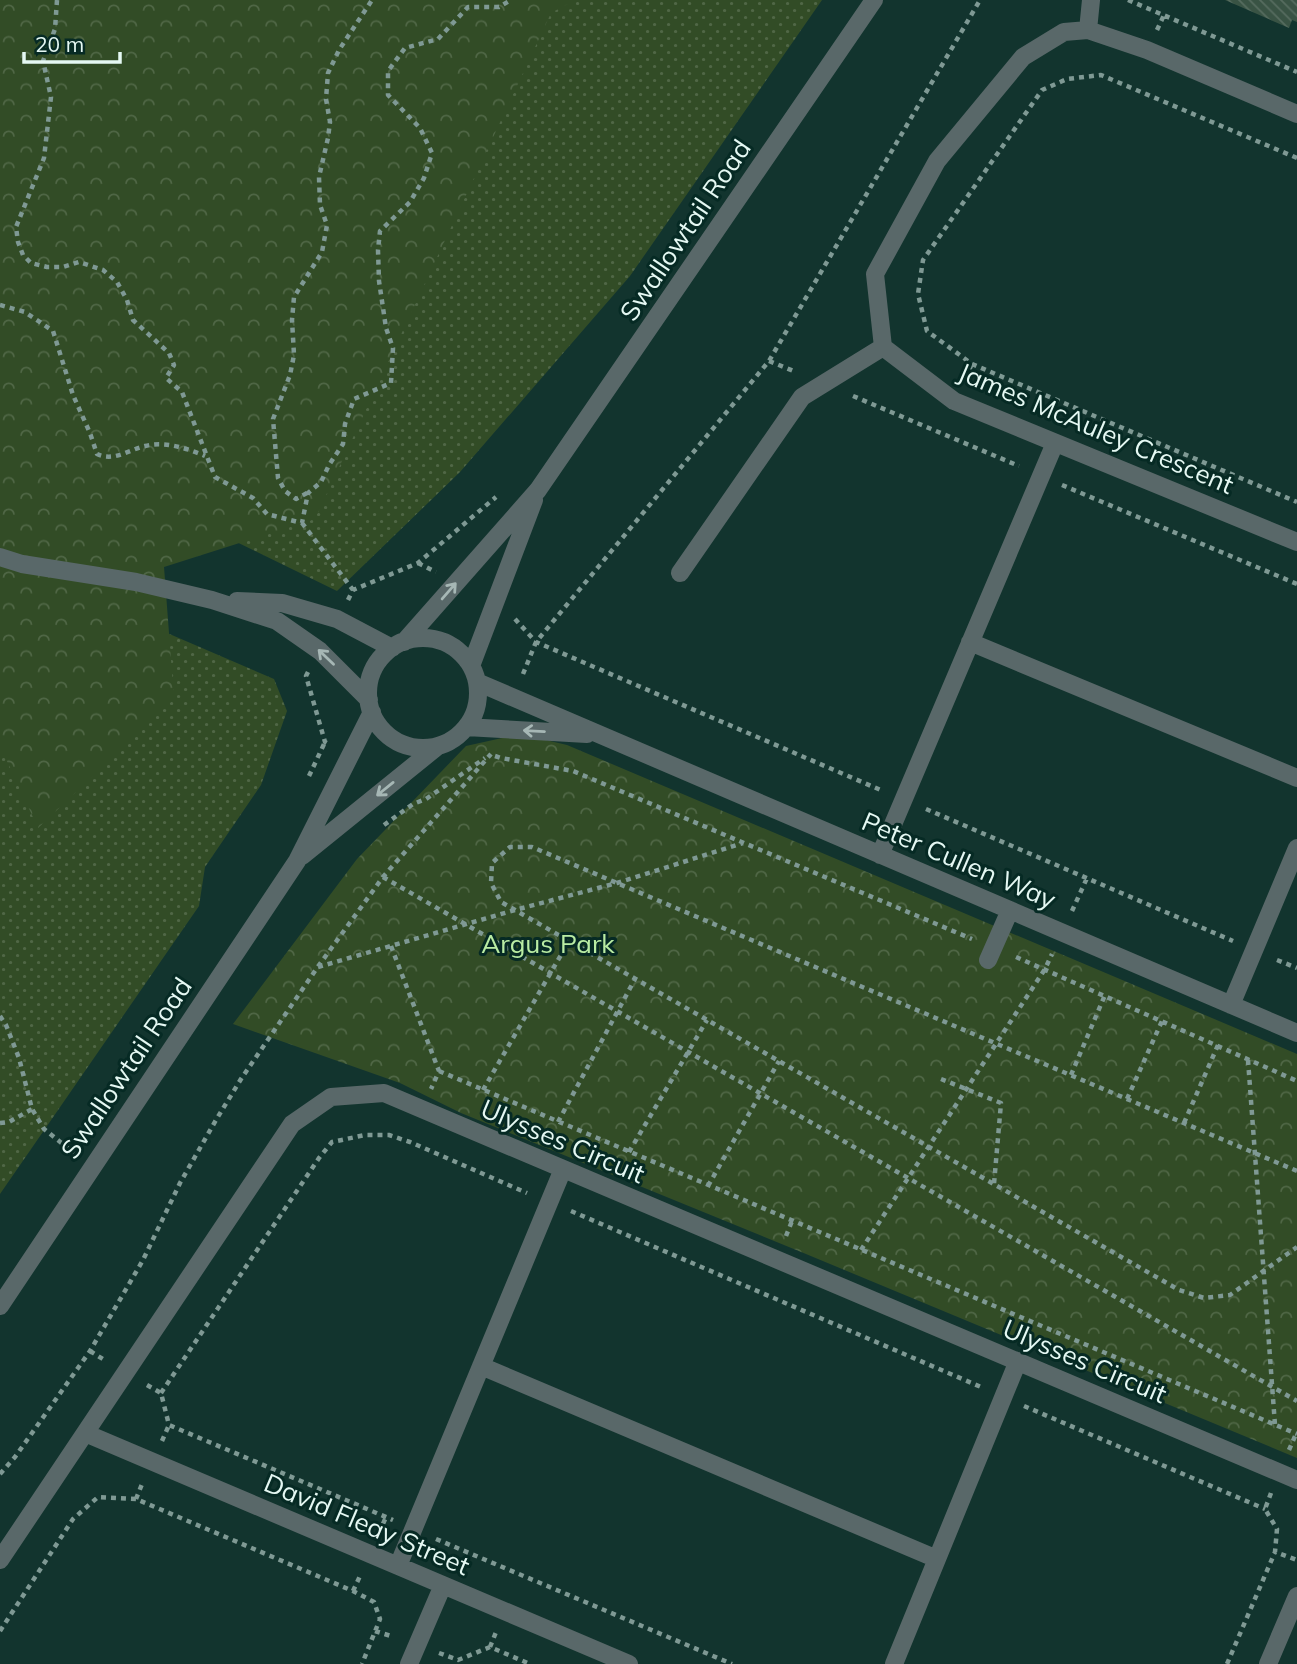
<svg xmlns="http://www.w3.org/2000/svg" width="1297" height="1664" viewBox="0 0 1297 1664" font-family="Mulish,sans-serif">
<defs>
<pattern id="grass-dots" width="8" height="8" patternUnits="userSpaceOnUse" patternTransform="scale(1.75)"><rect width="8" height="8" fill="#324c26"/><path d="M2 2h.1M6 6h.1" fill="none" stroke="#506746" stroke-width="1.8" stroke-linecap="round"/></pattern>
<pattern id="forest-crowns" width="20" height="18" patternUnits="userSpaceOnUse" patternTransform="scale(1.75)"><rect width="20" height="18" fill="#324c26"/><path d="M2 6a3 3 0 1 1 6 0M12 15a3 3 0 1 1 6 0" fill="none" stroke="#506746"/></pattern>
<pattern id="building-back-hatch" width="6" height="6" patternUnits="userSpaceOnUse" patternTransform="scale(1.75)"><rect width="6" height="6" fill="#395344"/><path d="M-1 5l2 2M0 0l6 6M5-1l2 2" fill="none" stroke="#566c5f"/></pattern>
</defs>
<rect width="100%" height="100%" fill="#12342e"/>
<path fill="url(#grass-dots)" d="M0,0H822L630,276L460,472L337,591L175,512L137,620L274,679L287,711L261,785L205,867L199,906L0,1194Z"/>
<path fill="url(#forest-crowns)" d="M0,0H575L551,13L315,519L164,567L174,699L38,828L0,746Z
M520,734L567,745L1297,1054V1458L806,1254L461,1113L400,1083L233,1024L357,859L466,746Z"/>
<path fill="url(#building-back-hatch)" d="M1225,0H1297V22L1292,20L1289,28Z"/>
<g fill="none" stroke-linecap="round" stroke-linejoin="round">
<path stroke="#7f9994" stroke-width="4.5" stroke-dasharray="5 5" stroke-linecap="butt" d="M57,0L55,29L43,61L51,97L44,158L16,227L18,242L23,255L31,263L47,267H63L79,262L103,270L117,282L127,300L133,320L169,353L174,365L166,378L182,392L215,477L253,498L267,514L302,523L308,493L321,482L329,465L343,444L345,424L354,399L391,383L393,348L386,328L379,281L378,250L380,231L410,202L424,178L432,153L420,128L388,95V71L405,48L438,39L468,7H499L511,0
M1128,0L1297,72
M1157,30L1164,15
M1297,158L1101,75L1067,79L1042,90L923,260L918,294L927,331L972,364L1297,502
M0,305L25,312L53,331L73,395L90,433L97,454C114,462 128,450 145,446C165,441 186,448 205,456
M769,361L796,372
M965,378L972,364
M853,396L1019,466
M1062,485L1297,584
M307,493L296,499L285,491L278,478L273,419L290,375L294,355L292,320L294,297L322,252L327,225L320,205L319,177L328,138L330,122L326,99L328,73L339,50L372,0
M302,523L353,590
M418,563L436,572
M348,600L353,590L418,563L496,497
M515,619L536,642L883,791
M308,672L306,676L325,742L330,745
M523,674L536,642L769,361L980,0
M495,756L501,758L573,771L972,939
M309,776L325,742
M926,809L1233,941
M384,825L413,804L426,799L485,758
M383,877L1297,1401
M1072,911L1087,878
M391,946L439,1071L431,1089
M1016,957L1297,1081
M1277,960L1297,968
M318,967L515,910L617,883L743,843
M0,1016L6,1025L19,1058L32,1109L44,1129L74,1153
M1248,1060L1275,1425
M439,1071L1297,1434
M1071,1075L1105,995
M941,1079L1001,1103L994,1184
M483,1090L569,941
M1127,1099L1162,1021
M558,1122L635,979
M0,1123L9,1122L32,1109
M1184,1123L1218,1045
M629,1152L707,1020
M1297,1171L532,847H510L492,863L491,883L501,902L1179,1290L1204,1298L1230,1295L1297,1247
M708,1186L779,1061
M571,1211L981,1387
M786,1236L792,1221
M861,1250L1045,969L1052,954
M90,1351L106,1361
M147,1385L161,1393L169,1425L393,1520
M161,1393L319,1158L332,1142L365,1135H389L410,1142L527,1193
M1024,1406L1265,1509
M162,1441L169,1425
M1289,1450L1296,1434
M0,1474L15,1457L90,1351L143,1260L180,1183L216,1120L241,1079L317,968L383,877L491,754
M1271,1493L1265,1509L1277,1529L1275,1552L1297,1560
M136,1499L142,1484
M379,1533L386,1517
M436,1539L732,1664
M353,1591L360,1576
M0,1631L73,1519L98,1497L136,1499L353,1591L374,1602L380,1619L362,1664
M375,1631L394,1637
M490,1647L496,1632
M439,1653L458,1660L490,1647L530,1664
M1227,1664L1275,1552"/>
<path stroke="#596869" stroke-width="18" d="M1088,30L1091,0
M1297,114L1147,50L1088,30L1064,32L1023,57L937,161L875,274L883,347L954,401L1297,542
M0,557L22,564L136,582L212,600L277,621L320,651L369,700
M680,573L802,397L883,347
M237,601L282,603L337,619L392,648
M368 693a55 55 0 1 1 110 0a55 55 0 1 1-110 0Z
M404,642L538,490L874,0
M970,642L1297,778
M471,666L534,500
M477,682L1297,1033
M466,727L587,734
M880,855L1055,443
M302,856L438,746
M988,960L1010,910
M1231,1005L1297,848
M0,1306L297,861L372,712
M481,1366L937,1559
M85,1433L629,1664
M0,1560L292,1124L331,1097L384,1093L1297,1480
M398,1566L563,1169
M409,1664L443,1585
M894,1664L1018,1361
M1268,1664L1297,1596"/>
</g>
<defs><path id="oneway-shaft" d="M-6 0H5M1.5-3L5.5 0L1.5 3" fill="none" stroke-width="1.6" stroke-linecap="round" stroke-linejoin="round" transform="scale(1.75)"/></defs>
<g stroke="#a6b7b5">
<use href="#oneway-shaft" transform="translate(449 591) rotate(-49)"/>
<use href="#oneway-shaft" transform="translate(326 657) rotate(-136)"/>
<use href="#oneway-shaft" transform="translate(534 731) rotate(-177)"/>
<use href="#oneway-shaft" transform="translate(385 789) rotate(141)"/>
</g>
<g text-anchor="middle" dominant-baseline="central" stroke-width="6" stroke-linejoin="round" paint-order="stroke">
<g font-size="26" fill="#e5f8f3" stroke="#062a24">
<text transform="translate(685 230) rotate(-56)">Swallowtail Road</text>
<text transform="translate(1096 428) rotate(23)">James McAuley Crescent</text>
<text transform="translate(959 860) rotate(23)">Peter Cullen Way</text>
<text transform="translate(126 1068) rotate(-56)">Swallowtail Road</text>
<text transform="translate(563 1141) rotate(23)">Ulysses Circuit</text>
<text transform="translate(1085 1361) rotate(23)">Ulysses Circuit</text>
<text transform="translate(367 1524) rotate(23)">David Fleay Street</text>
</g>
<g font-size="26" fill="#b9eca3" stroke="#062a24">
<text x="548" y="943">Argus Park</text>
</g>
</g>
<path d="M24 52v10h96v-10" fill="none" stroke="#e5f8f3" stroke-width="3.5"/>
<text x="35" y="52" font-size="21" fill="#e5f8f3" stroke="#062a24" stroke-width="5" paint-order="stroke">20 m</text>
</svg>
